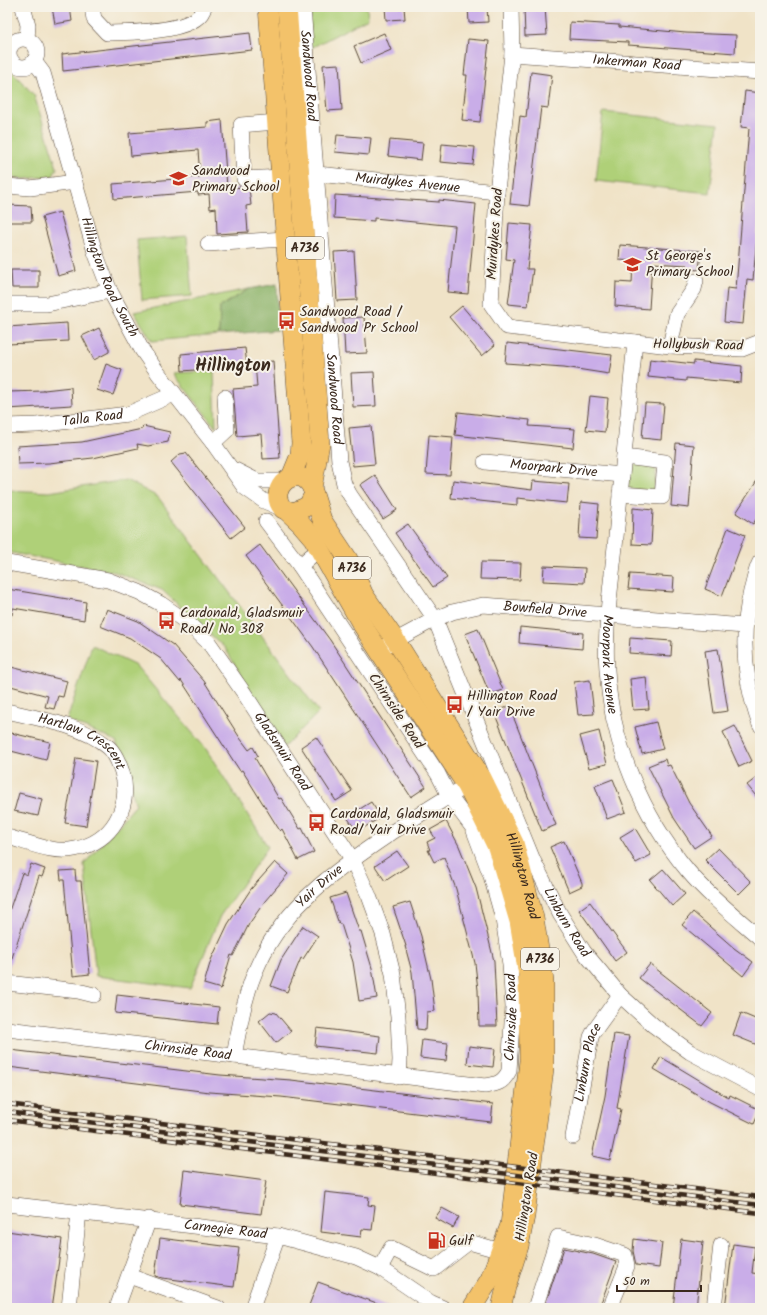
<svg xmlns="http://www.w3.org/2000/svg" width="767" height="1315" viewBox="0 0 767 1315" font-family="Kalam,sans-serif">
<rect width="100%" height="100%" fill="#f7f3e8"/>
<filter id="ink" filterUnits="userSpaceOnUse"><feTurbulence type="fractalNoise" baseFrequency=".025" numOctaves="2"/><feDisplacementMap in="SourceGraphic" scale="8" xChannelSelector="R" yChannelSelector="G"/><feConvolveMatrix kernelMatrix="1 2 1 2 8 2 1 2 1" color-interpolation-filters="sRGB"/></filter>
<filter id="wash" filterUnits="userSpaceOnUse"><feTurbulence type="fractalNoise" baseFrequency=".012" numOctaves="4" result="noise"/><feDisplacementMap in="SourceGraphic" scale="16" xChannelSelector="R" yChannelSelector="G"/><feGaussianBlur stdDeviation="0.9" result="paint"/><feColorMatrix in="noise" values="0 0 0 0 0 0 0 0 0 0 0 0 0 0 0 0 0 1.4 0 .05"/><feComposite in="paint" operator="in"/></filter>
<g filter="url(#wash)">
<rect width="100%" height="100%" fill="#f0e3c7"/>
<path fill="#afd078" stroke="#757d4b" d="M307,7H367L368,18L309,49Z
M7,66L34,95L57,168L53,176L23,179L7,176Z
M603,112L718,124L710,193L596,181Z
M187,236L192,296L142,300L137,240Z
M249,289L220,307L219,335L152,341L134,312Z
M214,371L216,427V428L173,373Z
M631,461L657,464L654,491L628,489Z
M126,480L158,497L319,712L284,747L225,648L162,590L115,572L7,552V490L49,492Z
M92,645L136,666L206,749L268,847L220,916L190,988L96,976L84,864L136,805L116,741L67,720Z"/>
<path fill="#8bb268" stroke="#636e43" d="M277,284L278,330L219,335L220,307L249,289Z"/>
<g id="blocks">
<path fill="#c9ade8" d="M52,7H70L72,21L55,24Z
M385,7H404L405,19L386,20Z
M468,7H487L488,22L469,23Z
M524,7H545L547,35L525,36Z
M570,22L619,25V27L686,33L736,35L735,53L628,45V42L569,39Z
M250,33L252,50L63,71L62,54Z
M384,33L391,50L361,63L354,46Z
M468,39L489,41L480,122L462,120L467,75H464Z
M339,64L342,110L327,111L323,65Z
M531,72L552,75L548,108L541,107L529,206L510,204L520,116L526,117Z
M745,91L760,93V205L753,280L747,279L743,324L724,322L727,288L736,289L749,128L741,127Z
M222,120L227,187L249,188L251,205L246,206L248,232L217,234L216,208L210,209L209,194L198,195V192L114,199L113,184L200,177L198,150L131,156L129,133L207,127V122Z
M337,135L371,138L369,155L335,152Z
M390,140L423,143L421,160L388,156Z
M442,144L475,147L473,165L440,162Z
M335,195L439,202V200L476,204L468,294L448,292L455,226L374,218V221L334,218Z
M7,205L31,206L32,222H7Z
M60,212L76,271L58,276L42,217Z
M509,223L532,225L527,269H533L528,306L508,304L514,260L506,259Z
M620,245L701,251L699,270L687,269V265L652,263L649,309L615,306L616,282L632,283L633,261L619,260Z
M354,251L357,300L337,301L334,252Z
M11,270H39V288H12Z
M462,306L495,345L482,356L449,317Z
M364,317L367,353L345,354L343,318Z
M67,323L68,341L8,344L7,327Z
M99,328L109,349V352L94,360L82,336Z
M507,343L612,355L609,374L564,367L505,363Z
M245,348L247,366L182,371L181,354Z
M650,359L694,364V361L742,366L741,383L686,378V381L648,377Z
M273,361L280,458L263,459L261,434L237,436L233,389L257,387L255,363Z
M106,364L122,370L113,395L97,390Z
M374,372L376,406L353,407L351,373Z
M71,387L72,405L7,409V392L44,391V390Z
M590,396L608,398L605,432L586,430Z
M645,403L664,404L661,440L642,438Z
M458,412L530,420L529,426L575,429L573,448L455,435Z
M143,426L170,432L168,442L148,446L137,444L138,448L93,458L49,463L18,464L17,446L82,442L142,429Z
M371,426L375,464L353,466L349,428Z
M429,435L453,437L450,475L426,474Z
M676,443L694,445L689,508L671,506Z
M186,453L245,527L231,538L171,462L180,454Z
M375,475L397,510L383,519L360,485Z
M760,476V513L753,524L736,513Z
M453,480L532,490L533,481L569,484L567,503L517,498V505L451,498Z
M581,502L599,504L596,539L579,538Z
M633,508L653,510L651,545L632,544Z
M408,524L447,578L433,587L395,533Z
M728,528L745,535L722,596L705,589Z
M260,545L330,640L426,787L411,797L313,647L246,556Z
M481,562L521,563L520,580L480,579Z
M544,566L585,568L584,583L543,581Z
M630,574L674,577L673,592L628,589Z
M7,589L86,602L84,620L13,608L12,615H7Z
M107,609L138,621L173,645L204,681L240,738L249,750L253,747L258,756L255,758L279,799L281,798L300,829L302,828L314,852L298,860L282,829L280,831L242,770L240,771L181,680L180,682L161,659L130,638L100,626Z
M520,627L583,633L582,649L519,643Z
M478,629L503,690L490,695L465,634Z
M630,638L672,641L671,656L629,653Z
M718,649L728,711L714,713L705,651Z
M7,666L67,681L63,697L58,696L54,709L45,707L48,696L7,685Z
M646,677L649,709L633,710L630,679Z
M590,680L594,714L578,715L574,682Z
M509,706L556,825L542,831L494,712Z
M656,722L663,749L642,754L635,727Z
M735,726L752,761L739,767L723,732Z
M599,731L607,764L589,768L580,736Z
M7,732L50,742L46,760L7,750Z
M316,737L352,791L336,801L301,747Z
M76,758L96,761L86,826L65,823Z
M665,759L667,766L670,765L689,803L712,836L694,848L674,818L648,766Z
M760,775V801L747,785Z
M613,779L626,812L607,819L595,786Z
M19,793L42,799L38,816L14,811Z
M371,802L381,817L357,832L347,817Z
M446,821L459,846L476,888L484,920L494,961L497,1026H479L478,990L475,963L456,889L444,857L434,862L428,850H430L427,842L435,838L430,830Z
M635,828L651,855L636,863L620,837Z
M564,841L582,883V886L569,892L550,847Z
M718,848L751,882L739,894L705,860Z
M397,851L408,866L385,881L375,866Z
M275,862L288,874L265,901L249,924L233,956L231,955L221,989L204,984L211,960L228,924L251,889Z
M31,864L45,869L42,877L39,876L9,967H7V917L22,873L27,875Z
M663,869L685,894L672,906L650,880Z
M75,870L76,881H81L90,974L73,976L64,880H61L60,871Z
M346,893L359,931H361L372,968L377,998L359,1001L353,962L341,924H339L330,898Z
M410,902L421,936L431,979L435,1011L427,1012L426,1030L417,1029L412,972L405,946H406L393,907Z
M590,902L627,952L615,961L579,910Z
M693,912L734,948L753,962L743,976L682,925Z
M303,926L318,936L303,959L301,958L287,992L271,986L281,960Z
M650,964L712,1013L702,1026L639,978Z
M117,995L219,1007L217,1024L115,1013Z
M270,1012L276,1013L291,1031L276,1043L259,1021Z
M741,1013L760,1021V1046L733,1035Z
M317,1028L380,1036L378,1053L315,1046Z
M614,1034L629,1036L617,1108L621,1109L610,1160L592,1156L605,1096Z
M422,1040L448,1043L446,1061L420,1058Z
M469,1046L495,1049L493,1067L467,1064Z
M10,1050L220,1075L291,1080L493,1104L491,1122L281,1097L209,1092L8,1067Z
M661,1057L729,1098L730,1095L760,1110L754,1124L710,1102L654,1069Z
M184,1170L266,1181L261,1214L180,1204Z
M325,1192L369,1197L368,1205L375,1206L372,1230L362,1229L361,1237L321,1232Z
M442,1208L459,1217L453,1228L435,1218Z
M7,1231L62,1239L52,1308H7Z
M160,1238L239,1248L234,1287L162,1278L155,1276Z
M634,1239L662,1243L659,1268L636,1265L633,1251Z
M681,1239L703,1242L696,1308H673Z
M733,1244L755,1247L752,1273L760,1274V1308H725Z
M564,1248L593,1254L616,1262L599,1308H544Z
M318,1282L388,1307V1308H308Z"/>
</g>
</g>
<g filter="url(#ink)">
<use href="#blocks" fill-opacity="0" stroke="#564637" stroke-width="1"/>
<g fill="none" stroke-linecap="round" stroke-linejoin="round">
<defs>
<g id="minor">
<path d="M23,7L28,25L27,39"/>
<path d="M92,7L94,19L107,33C128,32 199,34 204,7"/>
<path id="s1" d="M303,7L339,461L344,484L350,495L435,619L533,860L560,914L584,952L620,995L653,1025L690,1052L760,1089"/>
<path d="M511,7L512,54L497,192L491,304L507,327L670,346L742,349L760,342"/>
<circle cx="23" cy="53" r="14"/>
<path id="s2" d="M512,54L760,72"/>
<path id="s3" d="M34,61L43,73L95,252L110,291L142,350L158,373L213,443L244,487L264,501L283,509"/>
<path d="M277,122L241,125L244,179L281,177"/>
<path id="s4" d="M317,174L497,192"/>
<path d="M7,186L30,188L75,182"/>
<path d="M208,244L285,239"/>
<path d="M7,304H47L110,291"/>
<path id="s5" d="M635,342C629,407 622,472 616,537C612,578 604,628 607,670C611,742 642,816 688,871C709,896 736,917 760,938"/>
<path d="M670,346L677,314L694,289L696,281"/>
<path id="s6" d="M7,426L37,425L128,414L174,394"/>
<path d="M213,443L227,430L225,397"/>
<path id="s7" d="M485,462L622,475"/>
<path d="M235,470L257,481H285"/>
<path d="M620,494L662,497L665,462L624,457"/>
<path d="M760,562C755,571 754,582 751,591C740,637 744,681 760,725"/>
<path id="s8" d="M7,563L108,580L139,592L161,604L188,623L209,643L244,693L352,859L369,896L383,934L393,974L398,1017L400,1060L399,1077"/>
<path d="M300,566L311,556"/>
<path id="s9" d="M387,645L435,619L452,612L483,605L744,626"/>
<path id="s10" d="M7,711C38,719 82,725 107,746C114,751 119,763 122,772C132,807 112,842 75,849C53,854 28,842 7,837"/>
<path d="M7,983L78,991L94,995"/>
<path id="s11" d="M7,1029L485,1086C497,1084 503,1083 509,1071L513,1007L510,964L503,919L491,876L473,828L449,796L438,774L300,566L266,521"/>
<path id="s12" d="M234,1056C240,1024 245,992 259,963C286,904 339,868 391,833C413,819 435,804 458,791"/>
<path id="s13" d="M573,1137L591,1037L594,1031L620,995"/>
<path id="s14" d="M7,1204L278,1236L356,1257L380,1268L430,1302L443,1308"/>
<path d="M380,1268L391,1248L434,1269L469,1242L501,1251"/>
<path d="M129,1276L218,1308"/>
<path d="M69,1308L79,1212"/>
<path d="M117,1308L149,1219"/>
<path d="M252,1308L278,1236"/>
<path d="M535,1308L558,1237L595,1245L625,1255L627,1266L610,1308"/>
<path d="M714,1308L721,1245"/>
</g>
<g id="major">
<path d="M268,7L301,443L300,455L291,477"/>
<path d="M287,7L320,443L312,488"/>
<path id="s15" d="M314,494L308,506L294,512L283,509C265,488 299,461 312,488L322,520L348,559L364,595L396,641L482,778L514,843L534,918L544,981V1069L525,1216L519,1246L506,1287L501,1308"/>
<path d="M288,512L301,524L313,538L361,623L467,786L497,847L519,921L528,975L529,1061L510,1225L490,1279L472,1308"/>
</g>
</defs>
<use href="#minor" stroke="#564637" stroke-width="16"/>
<use href="#major" stroke="#564637" stroke-width="20"/>
<use href="#minor" stroke="#fff" stroke-width="15"/>
<use href="#major" stroke="#f3c26a" stroke-width="19"/>
<defs>
<path id="rail" d="M7,1104L760,1197
M7,1112L760,1205
M7,1120L760,1213"/>
</defs>
<use href="#rail" stroke="#3b2a1e" stroke-width="4.5"/>
<use href="#rail" stroke="#f7f3e8" stroke-width="3" stroke-dasharray="9" stroke-linecap="butt"/>
</g>
</g>
<defs>
<symbol id="school-bare" viewBox="-9 -9 18 18"><path d="M0-5L7-2L0 1L-7-2ZM-4 1L0 2.5L4 1V4Q0 6-4 4Z" fill="#c8321e" stroke="#f7f3e8" stroke-width="2.5" paint-order="stroke"/></symbol>
<symbol id="bus-bare" viewBox="-9 -9 18 18"><path d="M-5-6H5V4H4V6H2V4H-2V6H-4V4H-5ZM-3.5-4V0h7V-4ZM-3.5 1.2v1.5H-2V1.2ZM2 1.2v1.5H3.5V1.2Z" fill="#c8321e" stroke="#f7f3e8" stroke-width="2.5" paint-order="stroke"/></symbol>
<symbol id="fuel-bare" viewBox="-9 -9 18 18"><path d="M-5.5-6h7V0h2V4h1.3V-2.5L3-4.5l.8-.8L6-3V5H2.5V1h-1V6h-7ZM-4.2-4.7v3.2H.2V-4.7Z" fill="#c8321e" stroke="#f7f3e8" stroke-width="2.5" paint-order="stroke"/></symbol>
</defs>
<g fill-rule="evenodd">
<use href="#school-bare" x="166" y="166" width="25" height="25"/>
<use href="#school-bare" x="620" y="252" width="25" height="25"/>
<use href="#bus-bare" x="274" y="308" width="25" height="25"/>
<use href="#bus-bare" x="154" y="608" width="25" height="25"/>
<use href="#bus-bare" x="442" y="692" width="25" height="25"/>
<use href="#bus-bare" x="304" y="810" width="25" height="25"/>
<use href="#fuel-bare" x="424" y="1228" width="25" height="25"/>
</g>
<g text-anchor="middle" dominant-baseline="central" stroke-width="4" stroke-linejoin="round" paint-order="stroke">
<g fill="#f7f3e8" stroke="#73665b" stroke-width="1">
<rect x="286" y="237" width="38" height="22" rx="3"/>
<rect x="333" y="557" width="38" height="22" rx="3"/>
<rect x="521" y="948" width="38" height="22" rx="3"/>
</g>
<g font-size="13" font-weight="bold" fill="#3b2a1e">
<text x="305" y="248">A736</text>
<text x="352" y="568">A736</text>
<text x="540" y="959">A736</text>
</g>
<g font-size="14" fill="#3b2a1e" stroke="#f7f3e8">
<text stroke="none"><textPath href="#s2" startOffset="125">Inkerman Road</textPath></text>
<text stroke="none"><textPath href="#s1" startOffset="69">Sandwood Road</textPath></text>
<text stroke="none"><textPath href="#s4" startOffset="91">Muirdykes Avenue</textPath></text>
<text transform="translate(495 234) rotate(-86)">Muirdykes Road</text>
<text stroke="none"><textPath href="#s3" startOffset="230">Hillington Road South</textPath></text>
<text transform="translate(698 345) rotate(1)">Hollybush Road</text>
<text stroke="none"><textPath href="#s1" startOffset="393">Sandwood Road</textPath></text>
<text stroke="none"><textPath href="#s6" startOffset="86">Talla Road</textPath></text>
<text stroke="none"><textPath href="#s7" startOffset="69">Moorpark Drive</textPath></text>
<text stroke="none"><textPath href="#s9" startOffset="167">Bowfield Drive</textPath></text>
<text stroke="none"><textPath href="#s5" startOffset="324">Moorpark Avenue</textPath></text>
<text transform="translate(396 711) rotate(56)">Chirnside Road</text>
<text stroke="none"><textPath href="#s10" startOffset="83">Hartlaw Crescent</textPath></text>
<text stroke="none"><textPath href="#s8" startOffset="354">Gladsmuir Road</textPath></text>
<text stroke="none"><textPath href="#s15" startOffset="548">Hillington Road</textPath></text>
<text stroke="none"><textPath href="#s12" startOffset="195">Yair Drive</textPath></text>
<text stroke="none"><textPath href="#s1" startOffset="973">Linburn Road</textPath></text>
<text stroke="none"><textPath href="#s11" startOffset="565">Chirnside Road</textPath></text>
<text stroke="none"><textPath href="#s11" startOffset="182">Chirnside Road</textPath></text>
<text stroke="none"><textPath href="#s13" startOffset="76">Linburn Place</textPath></text>
<text transform="translate(527 1197) rotate(-81)">Hillington Road</text>
<text stroke="none"><textPath href="#s14" startOffset="220">Carnegie Road</textPath></text>
</g>
<g font-size="14" fill="#3b2a1e" stroke="#f7f3e8" text-anchor="start">
<text x="192" y="171">Sandwood<tspan x="192" dy="16">Primary School</tspan></text>
<text x="646" y="256">St George's<tspan x="646" dy="16">Primary School</tspan></text>
<text x="300" y="312">Sandwood Road /<tspan x="300" dy="16">Sandwood Pr School</tspan></text>
<text x="180" y="613">Cardonald, Gladsmuir<tspan x="180" dy="16">Road/ No 308</tspan></text>
<text x="467" y="696">Hillington Road<tspan x="467" dy="16">/ Yair Drive</tspan></text>
<text x="330" y="814">Cardonald, Gladsmuir<tspan x="330" dy="16">Road/ Yair Drive</tspan></text>
<text x="449" y="1241">Gulf</text>
</g>
<g font-size="18" font-weight="bold" fill="#3b2a1e" stroke="#f7f3e8">
<text x="233" y="366">Hillington</text>
</g>
</g>
<rect width="767" height="1315" fill="none" stroke="#f7f3e8" stroke-width="24"/>
<path d="M617 1285v6h84v-6" fill="none" stroke="#3b2a1e" stroke-width="2"/>
<text x="623" y="1285" font-size="12" fill="#3b2a1e" stroke="#f7f3e8" stroke-width="3" paint-order="stroke">50 m</text>
</svg>
